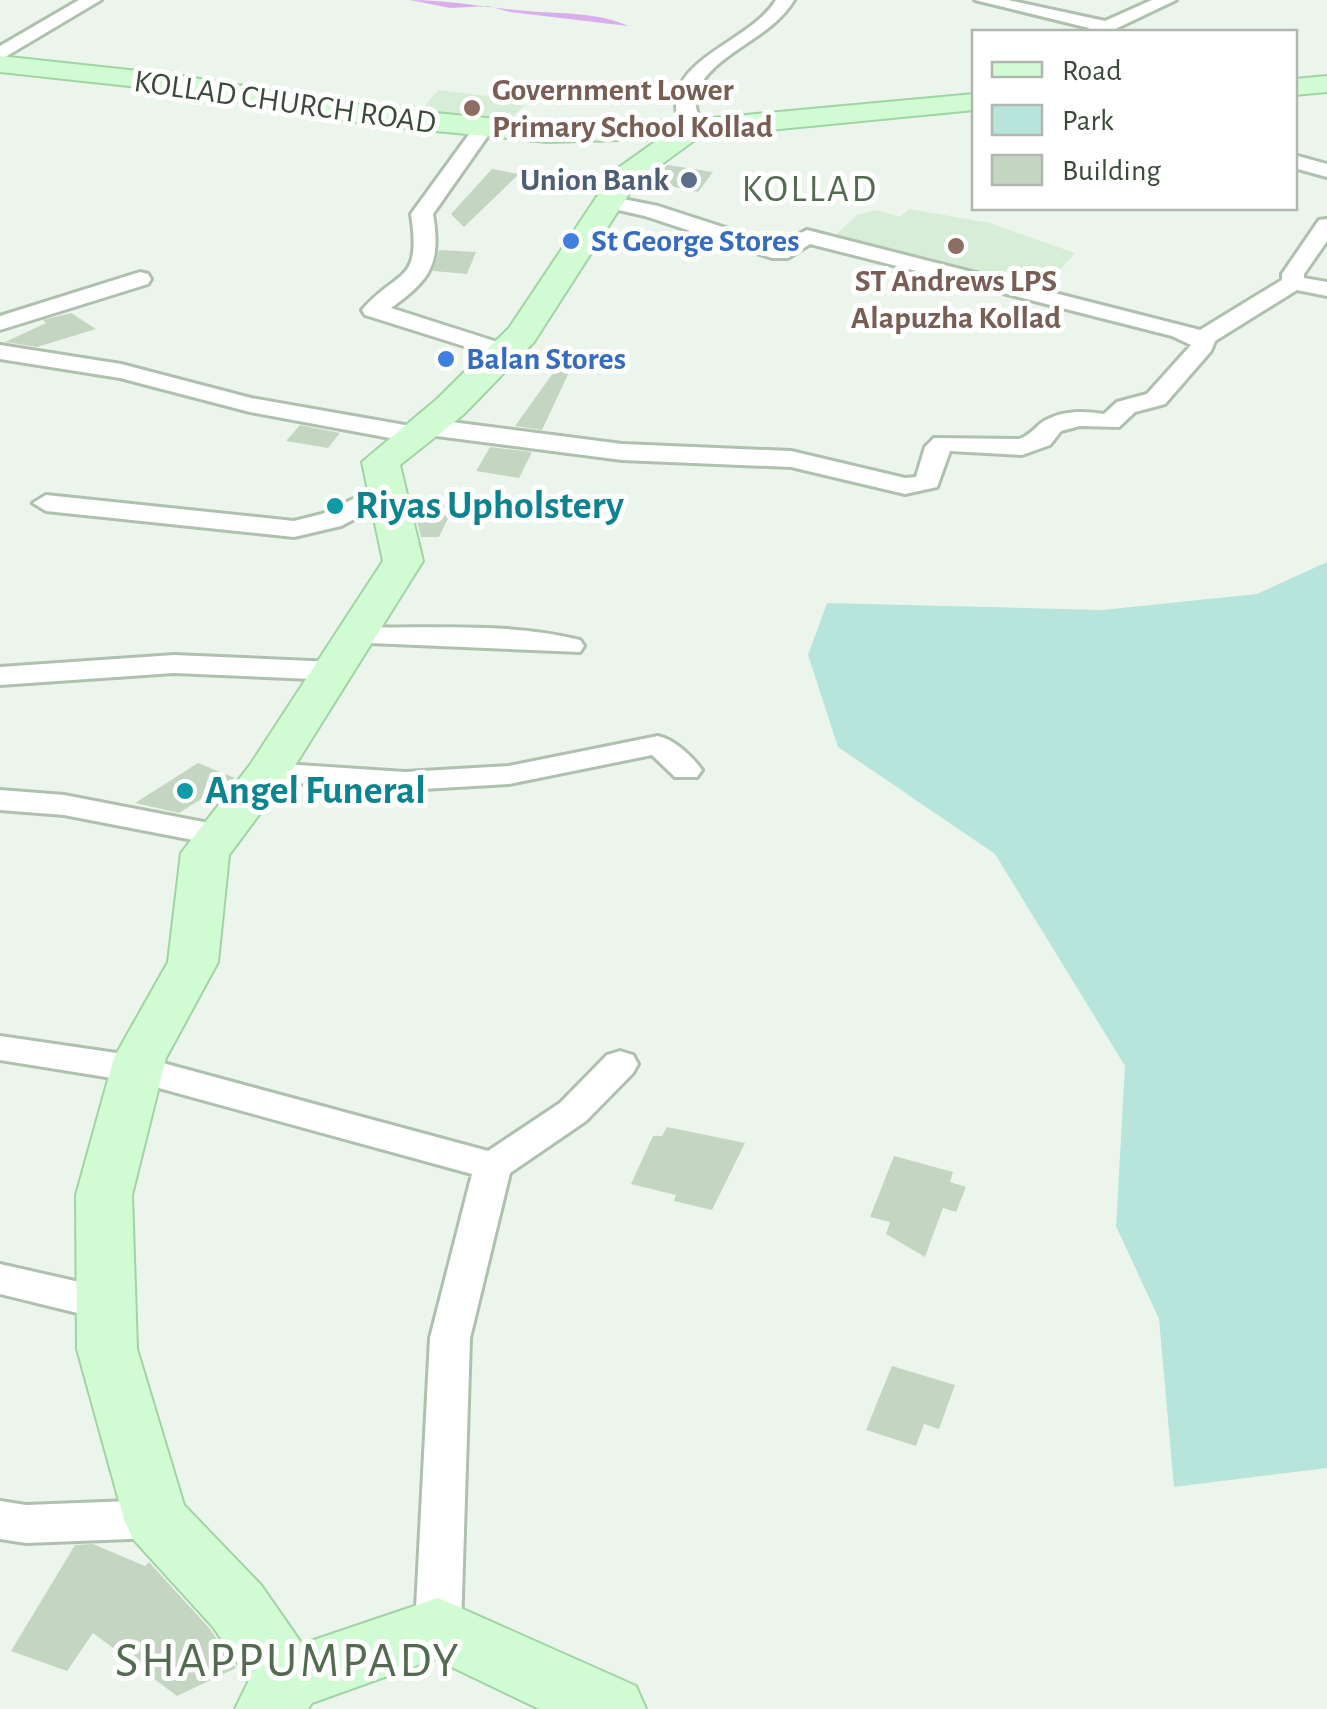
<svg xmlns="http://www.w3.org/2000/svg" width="1327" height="1709" viewBox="0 0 1327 1709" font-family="'Alegreya Sans',sans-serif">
<rect width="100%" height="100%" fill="#ecf5ec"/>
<path fill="#d7edd8" d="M438,90L529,101L502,127L417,115Z
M909,209L990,223L1075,253L1056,274L1028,287L831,239L857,215L877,210L900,217Z"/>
<path fill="#b8e5db" d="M1327,562V1468L1174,1487L1159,1319L1116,1226L1125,1066L995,854L838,747L808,655L827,603L1102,610L1257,594Z"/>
<path fill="#daaeec" d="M410,0C450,0 487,8 528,11C559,14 600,12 628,26L510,12L488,6L450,8Z"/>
<path fill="#c4d6c2" d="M668,165L713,172L698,192L645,181Z
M492,169L519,174L464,227L451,214Z
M439,250L476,252L467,274L433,271Z
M71,313L96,329L37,347L5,342L46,323L43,320Z
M561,362L571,368L542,430L515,426Z
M300,425L340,433L328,448L286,441Z
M490,447L532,452L519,478L476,471Z
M456,502L439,537H421L413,504Z
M198,763L235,778L179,813L135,803Z
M667,1127L745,1143L712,1210L674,1201L676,1195L631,1184L653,1136H662Z
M894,1156L953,1172L950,1182L966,1187L956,1212L943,1208L925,1257L886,1234L890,1222L870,1217Z
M892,1366L955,1385L939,1429L924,1424L916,1446L866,1430Z
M93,1544L145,1566L149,1562L210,1629L236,1668L177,1696L93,1633L67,1671L11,1651L75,1545Z"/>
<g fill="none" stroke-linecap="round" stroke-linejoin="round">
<defs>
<path id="street" d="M79,0H101L0,60V46Z
M776,0H794C769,42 710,52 694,98L701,129L698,133H684C647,62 748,47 776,0Z
M975,0H1008L1105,21L1152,0H1176L1109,32H1086L1089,28Z
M482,124L492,130L433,214C441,264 431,279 391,308L513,347L517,352L505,359L365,315L362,310C398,268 422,285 411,214L475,126Z
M1294,155L1327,164V177L1294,168Z
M608,196L658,206L778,245L807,230L1200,330L1282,280V274L1319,220L1327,219V241L1304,274V278L1327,282V296L1297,290L1215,341L1211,351L1165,404L1135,412L1119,427L1080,426L1061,431L1050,445L1022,455L950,451L937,487L905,494L791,467L622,460L429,435L417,443L250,412L120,378L0,359V345L121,364L251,398L416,427L428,419L622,444L791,451L905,478L916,477L925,447L934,438L1019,439C1032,435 1036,425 1046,420C1065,410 1084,411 1104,414L1117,402L1147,394L1191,345L1172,336L810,244L788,258H772L645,216L601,206L597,202Z
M140,272L148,274L151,279L148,284L0,330V316Z
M389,482L398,484L402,490L398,496L341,526L294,537L46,511L33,503L46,495L294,521L322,514Z
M356,627C429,629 509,622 580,640L584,646L580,652L346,642L342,636L346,630Z
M174,655L334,662L344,665L349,671L344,677L334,680L174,673L0,685V667Z
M658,736C675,740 692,756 702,770L697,777H675L652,755L509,784L405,790L268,781L257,779L252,772L257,765L268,763L405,772L509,766Z
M0,790L64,795L219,825L230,828L235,835L230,842L219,845L64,815L0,810Z
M0,1036L137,1056L488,1151L560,1103L607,1055L620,1051L633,1055L638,1064L633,1073L586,1121L510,1173L470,1338L461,1628L454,1643L438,1649L422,1643L415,1628L430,1338L472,1174L137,1082L0,1060Z
M0,1264L106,1288L120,1293L126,1304L120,1315L106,1320L0,1294Z
M156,1500L172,1506L178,1519L172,1532L156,1538L26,1543L0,1539V1501L26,1505Z"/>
<path id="secondary" d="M0,56L175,75L374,107L547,124L691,120L974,94V110L699,137L636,183L534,342L463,415L400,465L423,561L291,772L229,855L218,962L166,1058L132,1195L137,1349L184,1505L261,1585L302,1644L438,1598L636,1686L646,1709H539L435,1659L312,1703L308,1709H235L249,1680L213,1627L133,1539L124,1519L77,1349L76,1195L114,1058L168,962L181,853L250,765L383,561L362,462L437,399L509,328L614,171L659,139L547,142L374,125L175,91L0,72Z
M1327,76V92L1294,95V79Z"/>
</defs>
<use href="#street" stroke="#afc0af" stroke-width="6"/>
<use href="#secondary" stroke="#a1d4a4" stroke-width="4"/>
<use href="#street" fill="#fff" fill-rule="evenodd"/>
<use href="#secondary" fill="#d0fbd3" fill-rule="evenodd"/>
</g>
<g fill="#8d6e63" stroke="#fff" stroke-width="4">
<circle cx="472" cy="108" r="10"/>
<circle cx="956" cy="246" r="10"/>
</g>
<circle fill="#5c6f8a" stroke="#fff" stroke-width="4" cx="689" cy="180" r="10"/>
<g fill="#3f7fe0" stroke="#fff" stroke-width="4">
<circle cx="571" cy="241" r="10"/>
<circle cx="446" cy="359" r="10"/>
</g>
<g fill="#0f9aa8" stroke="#fff" stroke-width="4">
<circle cx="335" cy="506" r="10"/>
<circle cx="185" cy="791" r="10"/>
</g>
<g text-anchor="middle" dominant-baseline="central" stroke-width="10" stroke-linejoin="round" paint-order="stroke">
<g font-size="32" font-weight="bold" fill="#785e54" stroke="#fff" text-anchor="start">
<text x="492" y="90">Government Lower<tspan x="492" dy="37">Primary School Kollad</tspan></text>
<text x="956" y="281" text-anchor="middle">ST Andrews LPS<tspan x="956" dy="37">Alapuzha Kollad</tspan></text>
</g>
<g font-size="32" fill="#3b493a" stroke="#fff">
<text transform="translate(285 102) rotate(8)">KOLLAD CHURCH ROAD</text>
</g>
<g font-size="32" font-weight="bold" fill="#4e5e75" stroke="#fff" text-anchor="end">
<text x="669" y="180">Union Bank</text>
</g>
<g font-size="32" font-weight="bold" fill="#366cbe" stroke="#fff" text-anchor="start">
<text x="591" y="241">St George Stores</text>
<text x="466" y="359">Balan Stores</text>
</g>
<g font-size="38" letter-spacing="2.5" fill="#546b52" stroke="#fff">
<text x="810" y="190">KOLLAD</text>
</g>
<g font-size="40" font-weight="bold" fill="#0d838f" stroke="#fff" text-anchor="start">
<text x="355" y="506">Riyas Upholstery</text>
<text x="205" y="791">Angel Funeral</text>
</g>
<g font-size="50" letter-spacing="2.5" fill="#546b52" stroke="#fff">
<text x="288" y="1661">SHAPPUMPADY</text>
</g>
</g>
<rect x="972" y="30" width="325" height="180" fill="#ffffff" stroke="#b1b6b0" stroke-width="2.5"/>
<rect x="992" y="62" width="50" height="15" fill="#d0fbd3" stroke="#b1b6b0" stroke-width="2.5"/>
<text x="1062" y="80" font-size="30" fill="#3b493a">Road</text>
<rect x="992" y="105" width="50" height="30" fill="#b8e5db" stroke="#b1b6b0" stroke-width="2.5"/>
<text x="1062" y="130" font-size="30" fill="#3b493a">Park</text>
<rect x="992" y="155" width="50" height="30" fill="#c4d6c2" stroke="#b1b6b0" stroke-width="2.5"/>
<text x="1062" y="180" font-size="30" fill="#3b493a">Building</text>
</svg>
